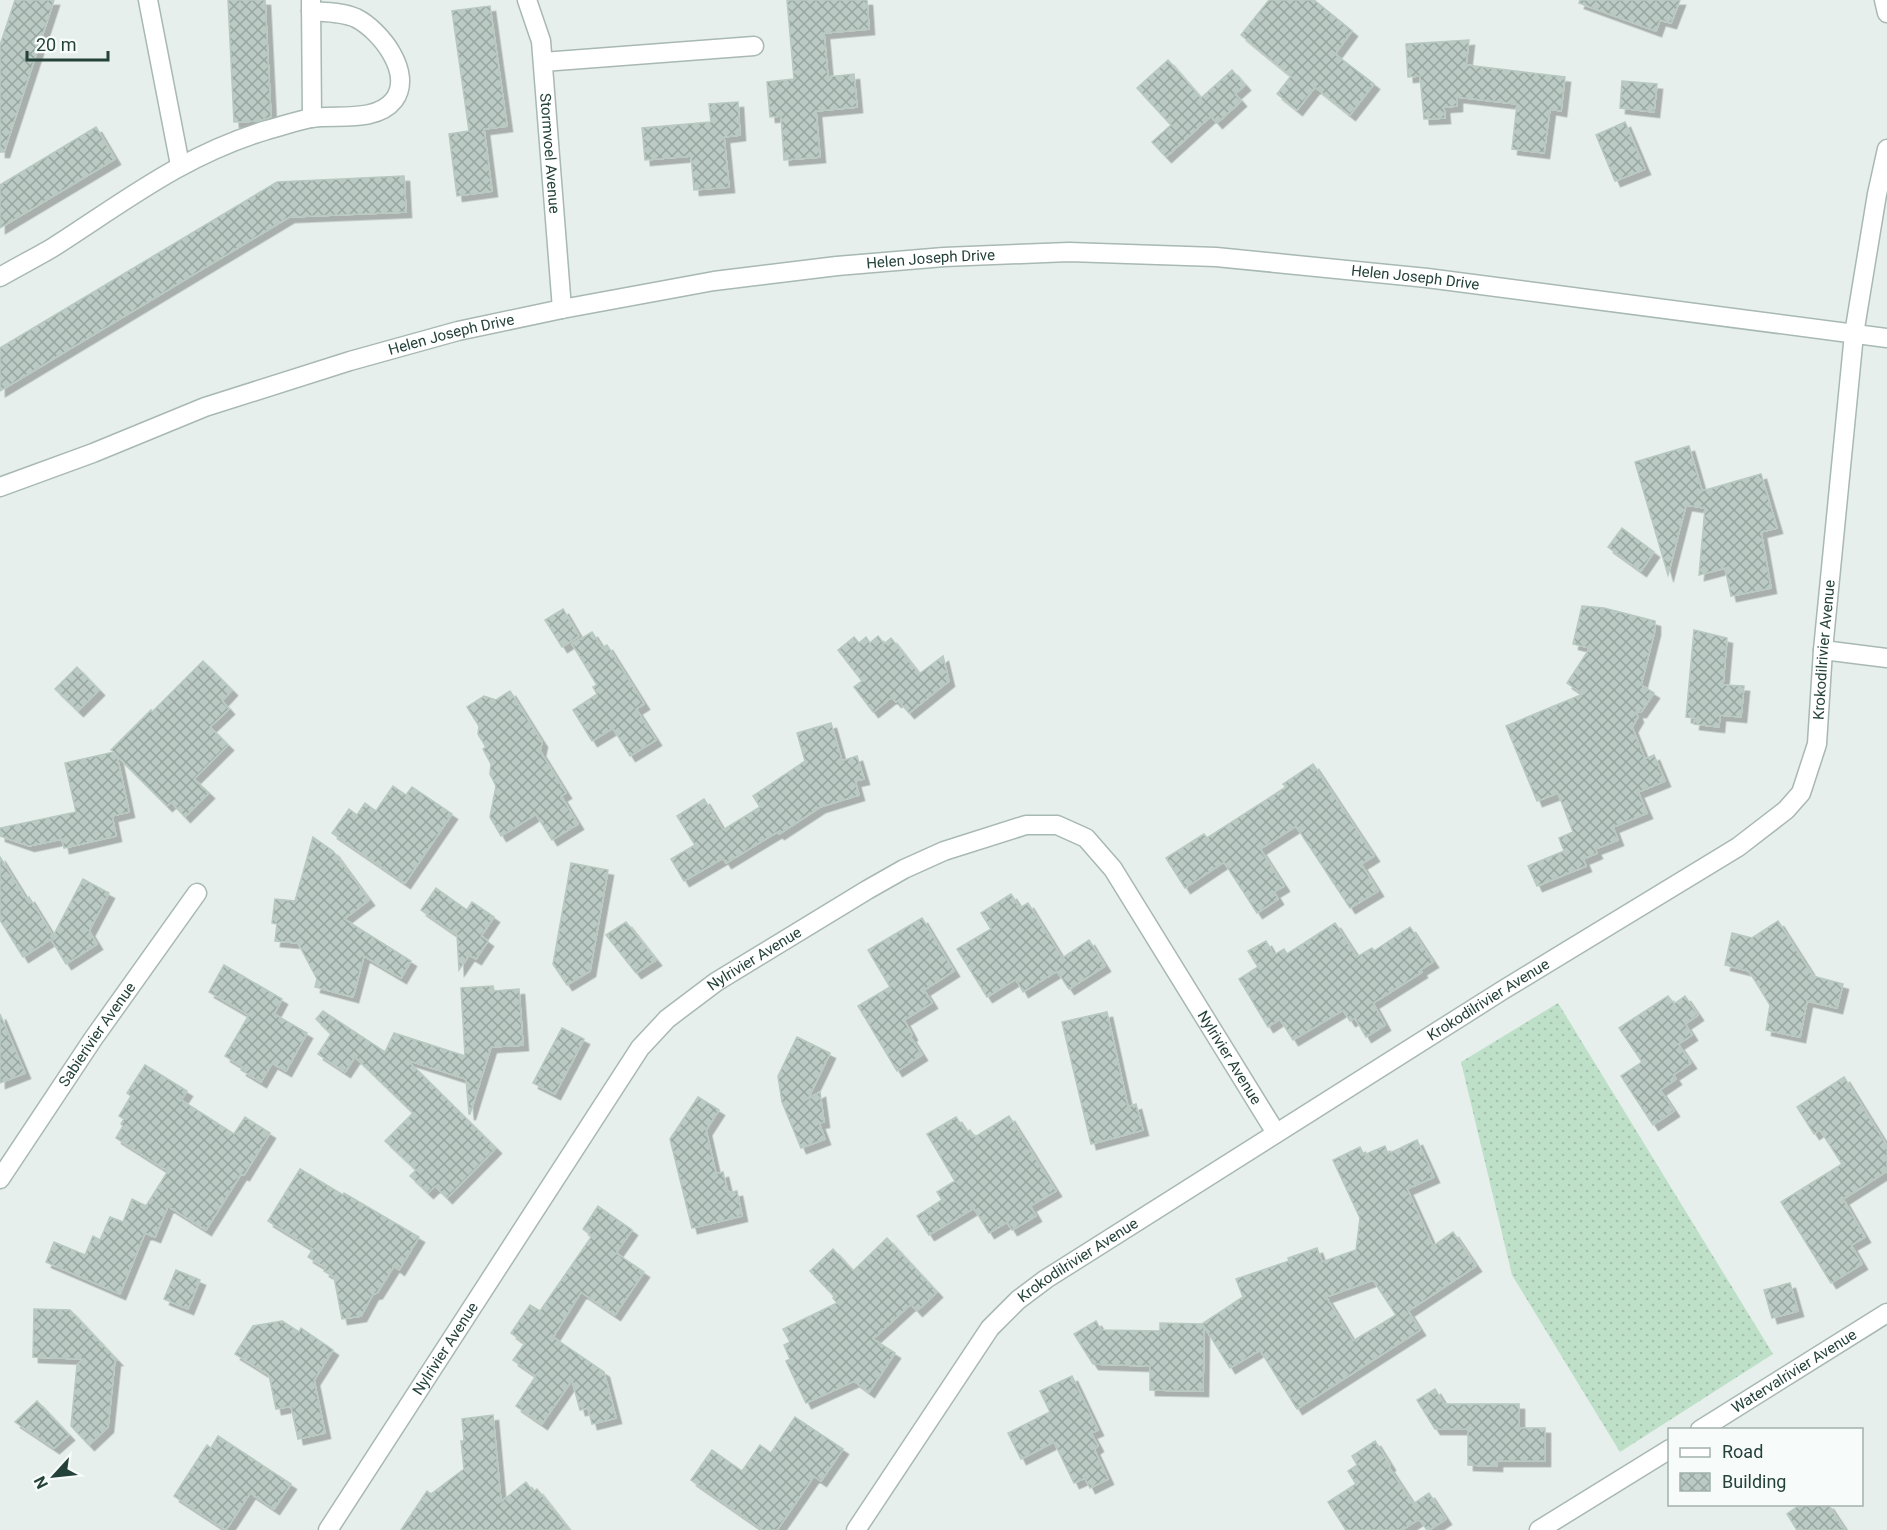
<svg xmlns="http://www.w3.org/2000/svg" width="1887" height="1530" viewBox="0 0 1887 1530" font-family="Roboto,sans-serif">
<defs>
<pattern id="grass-dots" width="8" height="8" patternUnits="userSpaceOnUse" patternTransform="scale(1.5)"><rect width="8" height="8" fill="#bfe0c8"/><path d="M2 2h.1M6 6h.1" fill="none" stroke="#a4c1ad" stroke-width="1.8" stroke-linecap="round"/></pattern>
<pattern id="building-cross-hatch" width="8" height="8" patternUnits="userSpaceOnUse" patternTransform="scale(1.5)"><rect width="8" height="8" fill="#bbcac4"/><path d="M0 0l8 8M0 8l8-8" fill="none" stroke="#98a6a0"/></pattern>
<filter id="shadow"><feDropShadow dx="5.5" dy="5.5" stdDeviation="0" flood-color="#0004"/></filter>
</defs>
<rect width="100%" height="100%" fill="#e6efeb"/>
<path fill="url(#grass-dots)" d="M1558,1003L1773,1354L1620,1452L1512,1275L1461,1062Z"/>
<path fill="url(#building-cross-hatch)" stroke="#b8c9c2" stroke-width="1.5" fill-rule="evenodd" filter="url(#shadow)" d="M15,0H54L4,152H0V45Z
M228,0H265L271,117L258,121L234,122Z
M787,0H867L869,29L824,33L828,77L854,74L857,107L816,111L820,157L784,160L781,116L770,117L767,82L794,79Z
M1269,0H1314L1352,31L1335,54L1374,84L1350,115L1315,87L1297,110L1277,94L1291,76L1241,35Z
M1580,0H1680L1671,23L1660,20L1656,31L1579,3Z
M490,6L507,126L484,129L492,191L457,196L449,134L469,131L452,11Z
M1469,40L1466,65L1565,77L1561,111L1550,109L1544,153L1512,149L1517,104L1457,97V106L1444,107L1445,118L1424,119L1420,76L1408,77L1406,44Z
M1168,60L1201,98L1232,70L1245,85L1235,94L1241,101L1217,123L1211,116L1166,157L1152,142L1171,125L1137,88Z
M1622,81L1657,84L1654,112L1620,108Z
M738,102L740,135L724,137L729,187L694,190L691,156L645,160L642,128L711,122L709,104Z
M1625,122L1645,169L1615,181L1596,135Z
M96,127L115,159L0,228V185Z
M404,176L406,212L289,217L0,391V348L277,182Z
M1689,446L1702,491L1761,474L1777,528L1761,532L1771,588L1731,596L1725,568L1699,575L1705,508L1686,505L1668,575L1635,462Z
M1622,528L1654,552L1641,571L1608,547Z
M1582,606L1604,608L1655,621V630L1641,685L1654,693L1641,712H1636L1638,717L1632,727L1645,759L1654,755L1665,781L1638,792L1647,813L1613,827L1618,840L1595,849L1597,853L1583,859L1586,866L1537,886L1528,866L1564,851L1559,838L1573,832L1558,793L1537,801L1506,726L1583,694L1567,683L1590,648L1573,644Z
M563,609L579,636L562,647L545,620Z
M1694,630L1727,638L1723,685L1744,686L1741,717L1720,715L1719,727L1694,724L1695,718L1686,717Z
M592,632L602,648L607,645L644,704L636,709L656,740L630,756L613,728L592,741L573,710L597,694L593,687L597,685L572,644Z
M878,636L884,644L891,638L919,674L943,656L949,681L909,713L898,700L896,702L892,697L873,712L854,687L862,681L838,650L854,637L859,643L866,637L870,643Z
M203,661L232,690L222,701L229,709L210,727L228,745L194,779L209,793L185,817L171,802L167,806L117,756L129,812L112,816L116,836L64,848L62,839L29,846L0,836V828L76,812L65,763L114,752L111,750L151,710L152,712Z
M77,667L99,690L78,711L55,689Z
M510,691L542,742L540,751L566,793L561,796L578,824L552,840L536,814L501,836L490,817L496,786L490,774L491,764L483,749L486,747L478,734L479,726L467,707L484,696L496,700Z
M831,723L842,761L857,756L864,779L855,781L859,795L820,807L779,834L777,832L726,863L723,858L684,881L671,859L695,845L677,816L704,799L723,830L760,807L753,796L805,761L797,733Z
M1313,764L1374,856L1361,864L1378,891L1350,908L1296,826L1260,849L1284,886L1274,892L1278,899L1257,913L1224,862L1185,888L1166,858L1204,834L1207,838L1286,787L1283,784Z
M393,786L406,795L412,787L452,814L405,883L332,833L349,809L357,815L365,803L376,811Z
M313,837L333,851L369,900L344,919L411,961L401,978L364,956L353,997L315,987L317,979L298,943L275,941L277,924L272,923L275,899L295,901Z
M0,857L26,899L29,897L53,936L83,879L109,893L89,931L97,944L66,964L51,939L23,957L0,920Z
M571,863L608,870L590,971L567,985L553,964Z
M436,888L467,910L472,902L494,917L481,936L488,941L476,959L469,955L459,970L457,935L421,910Z
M1011,894L1020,908L1028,903L1062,958L1089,940L1105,966L1069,989L1057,971L1023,992L1016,979L987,997L957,949L991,929L981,913Z
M922,918L954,971L924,990L932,1003L904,1020L912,1035L910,1036L922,1055L897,1071L858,1006L890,987L868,950Z
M1778,921L1813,976L1843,984L1837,1008L1807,1001L1800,1037L1766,1030L1770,1005L1749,971L1725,965L1732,933L1752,938Z
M626,922L656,960L636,973L606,935Z
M1335,923L1357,957L1372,948L1374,951L1410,927L1433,962L1420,970L1422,972L1373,1003L1385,1025L1366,1037L1355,1018L1350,1021L1343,1010L1293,1040L1280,1019L1268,1027L1239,979L1258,967L1248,951L1266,941L1274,955L1284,949L1287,954Z
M224,965L282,999L274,1014L307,1033L286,1071L272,1063L261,1082L241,1070L243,1067L225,1056L249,1015L209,992Z
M493,986L494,991L519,989L523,1045L491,1047L470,1114H469L466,1079L407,1060L496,1148L447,1198L435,1186L428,1193L410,1176L416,1170L385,1141L413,1113L355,1057L345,1072L318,1054L331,1034L316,1019L323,1011L385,1052L394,1033L465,1056L461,988Z
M1668,996L1674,1004L1685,996L1698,1015L1685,1024L1692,1035L1678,1044L1691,1063L1673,1075L1676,1079L1660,1090L1674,1111L1653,1125L1621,1076L1642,1062L1619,1028Z
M1107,1012L1128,1107L1136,1104L1143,1130L1091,1144L1062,1022Z
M0,1014L25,1073L0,1083Z
M562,1028L584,1039L555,1094L533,1083Z
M797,1037L830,1053L808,1099L820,1092L824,1122L819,1123L825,1139L801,1148L782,1102L778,1076Z
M145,1065L187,1091L181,1100L234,1134L245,1117L270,1133L244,1175L241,1174L206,1230L168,1206L155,1237L145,1233L120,1294L46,1262L54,1242L85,1255L93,1236L100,1240L110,1217L123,1222L132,1199L146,1206L168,1171L116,1138L123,1126L121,1124L124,1119L119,1116L131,1096L127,1093Z
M1844,1077L1887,1146V1171L1843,1199L1865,1237L1851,1245L1862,1264L1831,1283L1781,1202L1842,1164L1820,1130L1814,1134L1797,1107Z
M698,1097L719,1110L706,1130L716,1174L723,1172L728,1193L737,1191L742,1216L692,1228L670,1139Z
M1009,1116L1056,1191L1030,1206L1036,1216L1012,1230L1007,1222L989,1233L974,1208L929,1235L917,1216L942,1200L937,1192L955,1181L927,1134L956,1117L966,1132L970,1130L975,1137Z
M1417,1140L1434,1177L1407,1189L1433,1246L1453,1232L1476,1266L1408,1311L1420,1330L1297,1409L1260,1350L1230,1368L1204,1326L1203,1391L1150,1390V1366L1093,1364L1074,1334L1096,1321L1101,1330L1160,1331V1323L1202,1324L1243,1297L1236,1279L1289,1261L1288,1258L1317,1248L1322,1262L1356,1250L1360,1218L1333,1160L1360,1147L1364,1155L1385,1146L1388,1154ZM1373,1280L1396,1315L1353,1341L1326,1297Z
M300,1169L343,1195L344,1193L419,1237L399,1270L394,1266L377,1293L373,1294L361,1316L342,1319L334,1277L324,1271L326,1268L308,1257L313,1249L268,1221Z
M598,1206L632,1230L616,1253L644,1272L615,1315L581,1292L553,1337L604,1372L616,1418L592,1424L588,1408L580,1410L572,1380L542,1424L516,1406L536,1376L513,1360L525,1343L511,1333L530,1305L540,1311L592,1236L583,1229Z
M887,1238L937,1292L917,1311L911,1304L873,1339L895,1353L869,1392L854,1381L806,1403L786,1361L790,1359L784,1345L790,1342L783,1329L837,1303L833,1298L834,1296L810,1271L833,1249L853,1271Z
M176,1270L200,1280L188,1309L164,1299Z
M1790,1283L1798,1311L1772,1318L1764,1290Z
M34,1309L70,1310L117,1360H115L108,1427L89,1445L71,1426L77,1365L83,1359L33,1357Z
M282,1321L299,1332L301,1328L333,1350L314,1380L325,1433L298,1439L291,1406L276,1409L269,1375L235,1354L253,1326Z
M1072,1376L1098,1430L1091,1433L1098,1446L1094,1449L1108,1479L1090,1488L1085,1478L1074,1483L1054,1442L1021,1459L1008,1433L1050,1412L1040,1391Z
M1435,1389L1444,1404H1519V1428H1545V1461H1497V1466L1468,1465V1429H1435L1417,1400Z
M37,1401L69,1435L54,1448L15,1422Z
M493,1415L501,1502L526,1482L533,1492L537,1489L569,1530H401L427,1491L431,1494L464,1469L461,1441H464L462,1419Z
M795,1417L843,1449L821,1481L814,1476L777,1530H763L691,1480L712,1450L742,1471L760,1445L771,1453Z
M218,1436L291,1484L274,1509L250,1493L226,1530L174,1496L207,1445L211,1448Z
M1375,1441L1390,1465L1388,1466L1413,1504L1429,1493L1446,1519L1429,1530H1427L1419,1519L1402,1530H1346L1328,1502L1356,1484L1348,1471L1357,1465L1352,1456Z
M1801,1504H1828L1845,1530H1797L1787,1514Z"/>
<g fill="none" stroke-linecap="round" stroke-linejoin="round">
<defs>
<g id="street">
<path d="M148,0L180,165"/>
<path d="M311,0L312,118"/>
<path id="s1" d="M527,0L541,41L562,309"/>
<path d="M1884,0L1887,13"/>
<path d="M543,62L754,46"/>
<path d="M0,277C17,267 35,258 52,248C124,202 183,155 267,130C282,126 296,121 311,118C336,114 376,123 394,100C414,73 380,30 356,18C343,12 326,12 311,11"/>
<path id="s2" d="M0,487L93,453L205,407L350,361L458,331L562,309L714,281L837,266L944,257L1069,252L1216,257L1427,278L1887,338"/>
<path d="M1823,650L1887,658"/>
<path id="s3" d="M0,1179L93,1039L197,893"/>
<path id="s4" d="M1700,1430L1887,1313"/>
<path id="s5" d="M328,1530L640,1048L667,1019L716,982L867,890L904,869L944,851L1026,825H1057L1086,838L1113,869L1276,1133"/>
<path id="s6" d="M856,1530L990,1328L1018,1300L1046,1279L1503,990L1738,847L1786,810L1801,793L1817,744L1823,650L1854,334L1877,194L1887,149"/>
<path d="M1539,1530L1670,1449"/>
</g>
</defs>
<use href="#street" stroke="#a8b8b2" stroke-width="21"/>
<use href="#street" stroke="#fff" stroke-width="18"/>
</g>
<g text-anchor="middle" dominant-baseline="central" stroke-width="5" stroke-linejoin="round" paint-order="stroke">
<g font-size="15" fill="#24423a" stroke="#f7fbf9">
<text stroke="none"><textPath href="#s1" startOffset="156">Stormvoel Avenue</textPath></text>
<text stroke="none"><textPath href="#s2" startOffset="963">Helen Joseph Drive</textPath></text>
<text stroke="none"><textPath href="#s2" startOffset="1449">Helen Joseph Drive</textPath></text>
<text stroke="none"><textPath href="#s2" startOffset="477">Helen Joseph Drive</textPath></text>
<text stroke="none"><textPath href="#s6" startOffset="1362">Krokodilrivier Avenue</textPath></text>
<text stroke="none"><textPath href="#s5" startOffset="720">Nylrivier Avenue</textPath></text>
<text stroke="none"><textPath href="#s6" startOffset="840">Krokodilrivier Avenue</textPath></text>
<text stroke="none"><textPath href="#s3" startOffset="174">Sabierivier Avenue</textPath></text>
<text stroke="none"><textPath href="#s5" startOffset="1350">Nylrivier Avenue</textPath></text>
<text stroke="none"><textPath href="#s6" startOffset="354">Krokodilrivier Avenue</textPath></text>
<text stroke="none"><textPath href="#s5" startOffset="216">Nylrivier Avenue</textPath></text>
<text stroke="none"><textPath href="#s4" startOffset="111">Watervalrivier Avenue</textPath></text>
</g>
</g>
<rect x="1668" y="1428" width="195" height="78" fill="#f7fbf9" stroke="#a3b1ad" stroke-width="1.5"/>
<rect x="1680" y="1448" width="30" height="9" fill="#ffffff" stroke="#a3b1ad" stroke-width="1.5"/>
<text x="1722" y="1458" font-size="18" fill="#24423a">Road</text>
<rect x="1680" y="1473" width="30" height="18" fill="url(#building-cross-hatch)" stroke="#a3b1ad" stroke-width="1.5"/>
<text x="1722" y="1488" font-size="18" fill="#24423a">Building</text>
<g transform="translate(54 1476) rotate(243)" stroke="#f7fbf9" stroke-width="4.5" paint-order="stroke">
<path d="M0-4.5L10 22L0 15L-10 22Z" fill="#24423a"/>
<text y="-9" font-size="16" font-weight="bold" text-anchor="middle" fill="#24423a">N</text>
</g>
<path d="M27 51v9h81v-9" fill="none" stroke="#24423a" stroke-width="3"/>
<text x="36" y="51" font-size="18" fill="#24423a" stroke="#f7fbf9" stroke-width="4.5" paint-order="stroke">20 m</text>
</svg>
